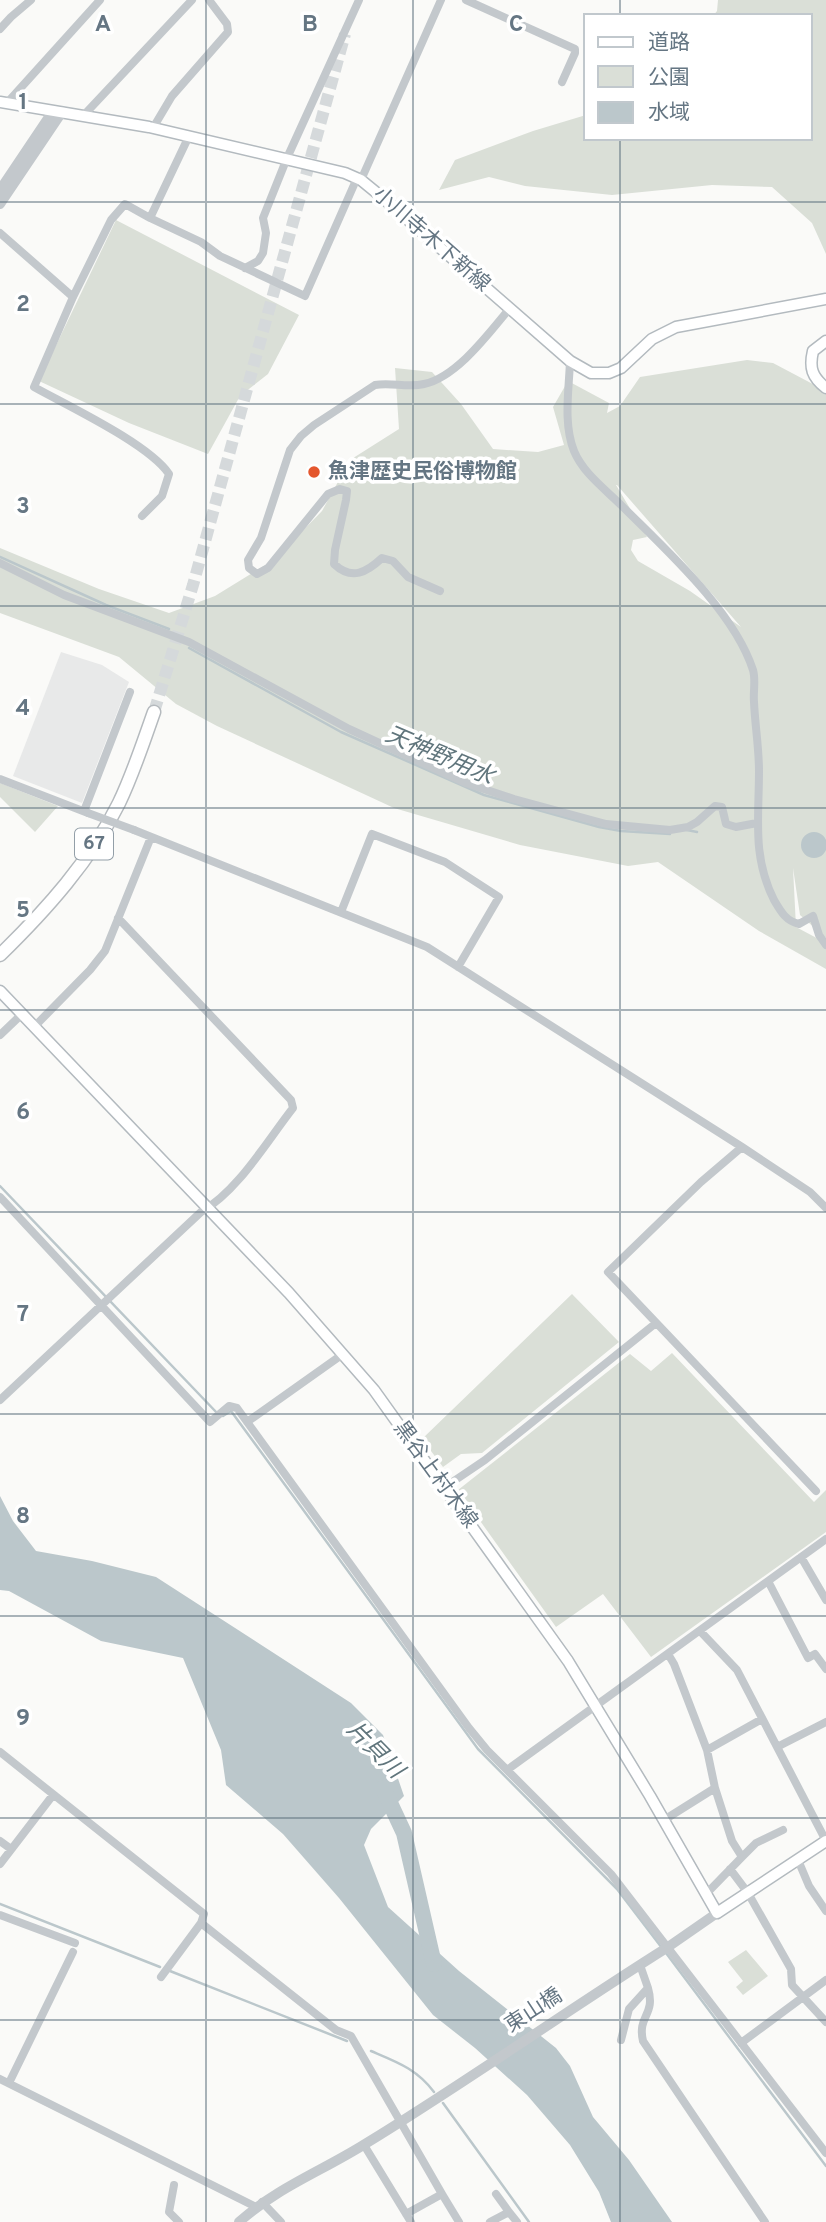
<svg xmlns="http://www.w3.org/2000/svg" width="826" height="2222" viewBox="0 0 826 2222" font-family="Overpass,'Noto Sans JP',sans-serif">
<rect width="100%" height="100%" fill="#fafaf8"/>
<path fill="#e8e9e9" d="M61,652L102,665L129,682L82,803L13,776Z"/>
<path fill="#dadfd7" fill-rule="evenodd" d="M718,0H826V254L812,223L772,187L712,185L612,195L525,186L489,177L439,190L455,160L533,131L586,115V138H810V16H713L717,11Z
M116,220L299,315L268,374L240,396L208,454L129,423L39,381Z
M747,360L773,363L826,391V938L800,915L793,868L796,927L826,943V969L759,931L658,862L628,866L520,845L394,808L217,726L176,704L119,657L0,613V548L99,589L169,613L215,596L275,559L322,511L350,460L399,429L395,368L432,372L461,404L493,449L538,452L564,445L553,407L568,381L609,403L607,413L620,406L640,377ZM616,485H617L741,627L690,591L638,561L631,550L633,540L647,537Z
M0,783L58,806L35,832L0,797Z
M572,1294L619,1342L482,1453L461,1454L443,1467L422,1439Z
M672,1353L814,1502L826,1490V1532L651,1657L603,1594L556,1627L458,1490L630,1354L651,1371Z
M746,1950L768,1976L743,1995L736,1987L743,1981L728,1962Z"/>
<path fill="#bbc7cb" d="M801 845a13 13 0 1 1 26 0a13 13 0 1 1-26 0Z
M0,1496L13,1521L36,1551L92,1561L156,1577L351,1703L383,1735L404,1796L371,1829L364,1845L388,1907L459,1971L556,2048L570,2066L593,2117L629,2160L672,2222H611L599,2192L570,2145L527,2095L475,2048L433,2015L339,1898L283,1834L226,1785L221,1750L183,1658L101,1641L9,1591L0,1590Z"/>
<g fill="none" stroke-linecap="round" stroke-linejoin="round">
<path stroke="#bbc7cb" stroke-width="2.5" d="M0,557L106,605L169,629
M189,648L341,732L484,795L599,827L621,831L670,834
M687,830L697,832
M0,1186L218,1414
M223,1416L231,1411L478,1749L617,1889L662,1948
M0,1904L160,1967
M666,1953L826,2166
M170,1971L347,2041
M371,2051C397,2062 417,2069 434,2092
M443,2103L529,2222"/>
<path stroke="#bbc7cb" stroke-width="16" d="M383,1788L404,1833L434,1964"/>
<path stroke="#d5d9db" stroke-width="12" stroke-dasharray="12 6" stroke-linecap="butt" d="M154,712L193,585L345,34"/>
<defs>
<path id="secondary" d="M0,102L149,127L345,173L361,180L383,198L570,361L591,373H609L621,368L652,339L676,327L826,299
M826,341L813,351C809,368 812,377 826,388
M0,991L289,1293L374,1390L568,1661L650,1796L717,1913L826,1841"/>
<path id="primary" d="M0,955C46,910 91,860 119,803C133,774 143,743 154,712"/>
</defs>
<use href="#secondary" stroke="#b3babf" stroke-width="13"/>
<use href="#primary" stroke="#b5babe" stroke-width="15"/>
<path stroke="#c3c8cc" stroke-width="8" d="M466,0L575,49V53L562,82
M0,29L11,17L31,0
M7,103L100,0
M83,116L192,0
M153,128L172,96L228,32L227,24L209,0
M189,136L150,218L201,242L220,256L305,296L357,178
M361,180L441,0
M0,233L73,297
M245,268L258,261L263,253L266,233L263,218L287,158L359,0
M570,361C569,390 563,423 574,451C583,473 605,489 622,506C666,550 734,611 753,670C756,680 753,692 754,702C755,725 759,748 759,771C759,818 752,856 774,900C781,912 786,921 799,924L813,916L819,935L826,945
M142,516L162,496L169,474C149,444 68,406 34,387L73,297L111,220L125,204L150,218
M0,563L64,595L189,642L349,729L466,783L514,799L606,824L670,830L688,827L697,822L715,806L722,807L726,824L736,827L757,823
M440,591L408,577L393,561L382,558C367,572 352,581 334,564L335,550L346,500L347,491L340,489L328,494L268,568L257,574L249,568L248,560L261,538L290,450L301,436L314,425L375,385C391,382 408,388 424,384C457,377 489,333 510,308
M0,779L88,813
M84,811L130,692
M134,830L427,947L742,1147L810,1192L826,1208
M341,912L372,834L445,862L499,897L458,967
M35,1026L90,970L105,951L151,837
M0,1035L22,1014
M742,1147L701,1182L608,1272L816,1491
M0,1197L210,1422L229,1406L237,1408L469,1728L487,1750L611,1874L826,2153
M0,1400L201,1212C238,1191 267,1141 293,1108L291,1100L118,918
M247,1422L343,1354
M445,1487L485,1460L656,1323
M801,1557L826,1600
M768,1581L808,1658L815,1654L826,1669
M700,1631L737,1670L826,1841
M668,1654L674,1664L707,1750L762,1719
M777,1747L826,1722
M0,1752L204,1914L201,1923L336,2030L351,2036L442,2194L406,2214
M507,1770L826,1539
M664,1820L715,1788L707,1750
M0,1841L11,1849
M742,1857L756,1843L783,1830
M798,1860L809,1886L826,1911
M0,1864L53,1795
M730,1869L748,1893L791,1969L792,1985L826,2022
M707,1893L742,1857L732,1841L715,1788
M0,1915L75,1943
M161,1977L201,1923
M648,1988C656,2016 637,2015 643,2041L765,2222
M621,2040L629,2009L648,1988L640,1965
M741,2043L826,1980
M0,2079L256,2207
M9,2083L73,1952
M364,2145L411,2222
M174,2185L169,2212L179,2222
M442,2194L459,2222
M262,2202L281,2222
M509,2212L517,2222
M490,2222L509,2212L496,2194"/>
<path stroke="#c3c8cc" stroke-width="10" d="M0,190L53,111
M0,204L62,112
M239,2222C278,2187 322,2171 365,2144C468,2081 566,2011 668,1947L717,1913"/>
<use href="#secondary" stroke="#fff" stroke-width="10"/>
<use href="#primary" stroke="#fff" stroke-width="12"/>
<path stroke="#c3c8cc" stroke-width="8" d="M88,813L134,830"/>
</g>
<path fill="none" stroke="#657683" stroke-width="2" stroke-opacity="0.55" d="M206,0V2222M413,0V2222M620,0V16M620,138V2222M0,202H826M0,404H826M0,606H826M0,808H826M0,1010H826M0,1212H826M0,1414H826M0,1616H826M0,1818H826M0,2020H826"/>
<circle fill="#e4572e" stroke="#fff" stroke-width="2.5" cx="314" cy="472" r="7"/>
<g text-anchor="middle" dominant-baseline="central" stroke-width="7" stroke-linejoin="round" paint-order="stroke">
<rect fill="#fff" stroke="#939fa8" stroke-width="2" x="75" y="828.5" width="38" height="31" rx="5"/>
<g font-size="19" font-weight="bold" fill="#657683">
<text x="94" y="844">67</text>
</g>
<g font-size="21" fill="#657683" stroke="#fff">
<text transform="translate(431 240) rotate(41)">小川寺木下新線</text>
<text transform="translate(435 1475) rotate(54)">黒谷上村木線</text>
<text transform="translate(534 2011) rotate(-33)">東山橋</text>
</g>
<g font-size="21" font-weight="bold" fill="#657683" stroke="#fff" text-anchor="start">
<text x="328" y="472">魚津歴史民俗博物館</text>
</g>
<g font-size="23" font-style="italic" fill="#60757c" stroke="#fff">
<text transform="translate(439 757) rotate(23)">天神野用水</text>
<text transform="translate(374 1751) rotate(45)">片貝川</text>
</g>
</g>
<g font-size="23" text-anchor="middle" font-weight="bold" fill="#657683" stroke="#fff" stroke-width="7" stroke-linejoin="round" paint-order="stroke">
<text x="103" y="31">A</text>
<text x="310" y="31">B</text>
<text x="516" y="31">C</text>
<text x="23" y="109">1</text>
<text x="23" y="311">2</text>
<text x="23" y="513">3</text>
<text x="23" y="715">4</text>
<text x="23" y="917">5</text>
<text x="23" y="1119">6</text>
<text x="23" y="1321">7</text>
<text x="23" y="1523">8</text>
<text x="23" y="1725">9</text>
</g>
<rect x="584" y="14" width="228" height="126" fill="#ffffff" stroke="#c1c8cd" stroke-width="2"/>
<rect x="598" y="37" width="35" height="10" fill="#ffffff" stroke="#c1c8cd" stroke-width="2"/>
<text x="648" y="49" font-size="21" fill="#657683">道路</text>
<rect x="598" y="66" width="35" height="21" fill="#dadfd7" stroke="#c1c8cd" stroke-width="2"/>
<text x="648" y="84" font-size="21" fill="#657683">公園</text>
<rect x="598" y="102" width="35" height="21" fill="#bbc7cb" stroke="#c1c8cd" stroke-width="2"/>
<text x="648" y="119" font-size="21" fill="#657683">水域</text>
</svg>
